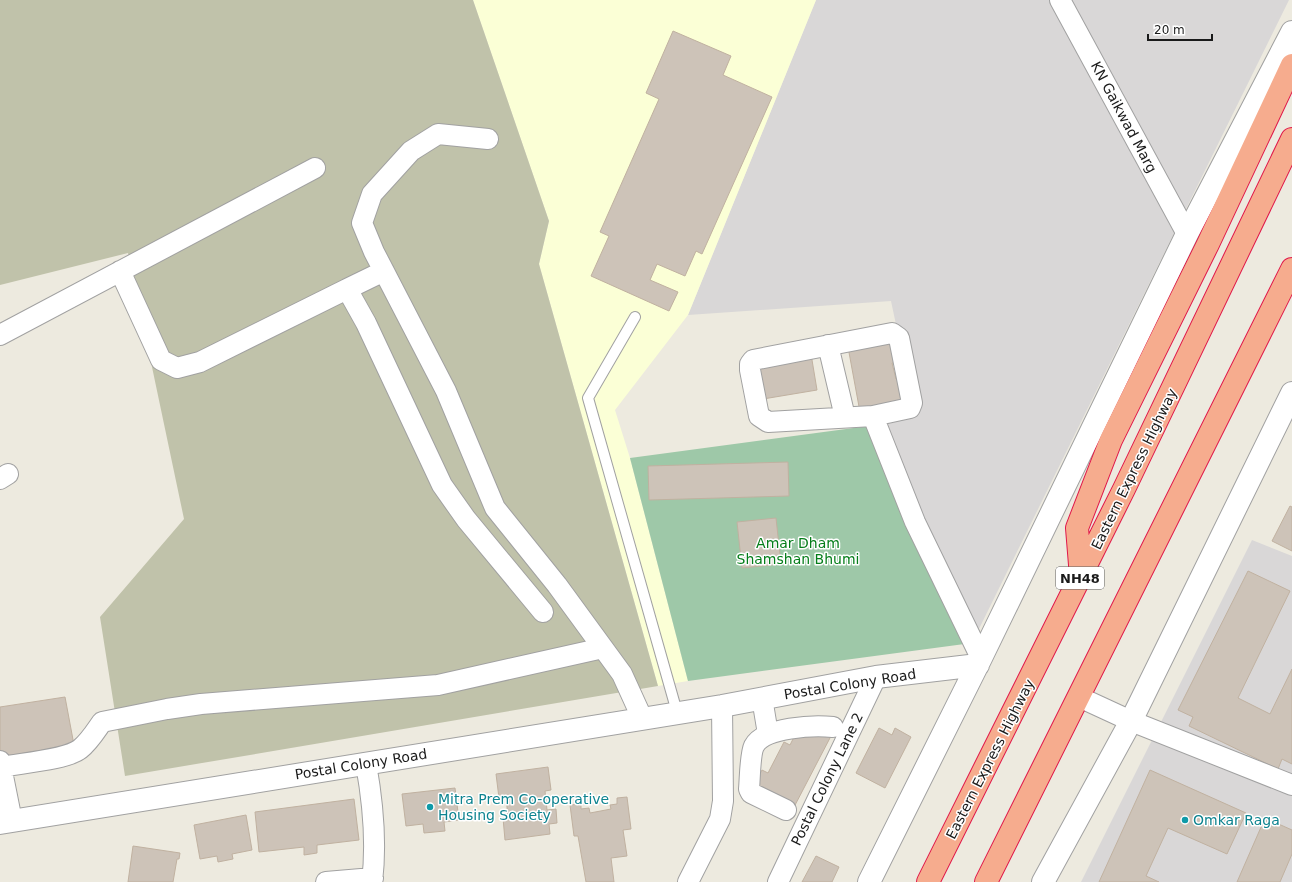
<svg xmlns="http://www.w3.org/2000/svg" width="1292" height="882" viewBox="0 0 1292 882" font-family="'DejaVu Sans',sans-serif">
<rect width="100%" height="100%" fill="#edeadf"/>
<path fill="#d9d7d7" d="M816,0H1289L972,643L876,425L915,414L891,301L688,315Z
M1252,540L1292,556V882H1081Z"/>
<path fill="#fbffd6" d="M473,0H816L688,315L615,410L630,458L688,681L658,686L539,264L549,221Z"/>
<path fill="#c0c2aa" d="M0,0H473L549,221L539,264L658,686L125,776L100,617L184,519L128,253L0,285Z"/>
<path fill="#9ec8a8" d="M876,425L972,643L688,681L630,458Z"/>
<path fill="#cdc3b8" stroke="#c0b1a0" d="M673,31L731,56L723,75L772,97L702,254L696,251L685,276L657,264L650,280L678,292L669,311L591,276L609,236L600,232L659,99L646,93Z
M893,338L894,363H892L896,379L900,378L905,403L860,412L848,347Z
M811,354L817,390L763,399L757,363Z
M788,462L789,496L649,500L648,466Z
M1290,506L1292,507V551L1272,541Z
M776,518L781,564L742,568L737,522Z
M1248,571L1290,591L1238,698L1270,714L1292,669V764L1282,759L1278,769L1189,726L1193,717L1178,710Z
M65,697L74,745L0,757V707Z
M879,728L892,735L895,728L911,737L885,788L856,773Z
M831,736L793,809L752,789L762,770L768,773L784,742L790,745L794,737Z
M548,767L551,790L545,791L547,810L556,809L557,823L549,824L550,834L505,840L503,818L508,817L506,797L499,798L496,774Z
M1150,770L1246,813L1227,854L1168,828L1146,876L1159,882H1099Z
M455,788L459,820L444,822L445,831L424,833L423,824L406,826L402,794Z
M627,797L631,829L623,830L627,856L611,858L614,882H586L578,836H574L570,805L581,804V809L589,808L590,813L611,809L610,805L617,804V798Z
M354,799L359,840L317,845V853L304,855V847L259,852L255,812Z
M246,815L252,850L232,854L233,859L218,862L217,856L200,859L194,825Z
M1265,818L1292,830V854L1280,882H1237Z
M133,846L180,853L179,859H177L173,882H128Z
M816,856L839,867L832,882H802Z"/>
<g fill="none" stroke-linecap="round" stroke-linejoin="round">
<defs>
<path id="service" d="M635,317L588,398L677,712"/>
<path id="minor" d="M1060,0L1187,234
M488,139L438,134L411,151L372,194L362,223L374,252L446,391L495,508L557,585L622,674L642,718
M120,271L161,360L177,368L200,362L347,289L366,323L442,485L466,519L543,612
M347,289L384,271
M892,333L899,338L912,403L910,408L873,416L768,422L759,416L750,370V364L753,360Z
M0,335L315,168
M828,345L845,417
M873,416L915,522L981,658
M0,479L8,474
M1079,697L1131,721L1292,785
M762,698L768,734
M0,761L12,821
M366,764C373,803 377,842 372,882
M1,767C21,763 66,760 80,749C89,742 95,732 102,722L167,709L201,704L438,685L603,648
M786,810L751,793L749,789C750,778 750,754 754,746C764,727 814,725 833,727
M326,882L373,878
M688,882L720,819L723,801L722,706
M778,882L876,677"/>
<path id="tertiary" d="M0,823L722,706L876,677L978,665
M869,882L981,658L1187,234L1292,32
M1043,882L1131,721L1292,393"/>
<path id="trunk" d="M1081,577L1077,528L1111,440L1208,244L1292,65
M928,882L1124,489L1292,139
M986,882L1292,269"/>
</defs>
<use href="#service" stroke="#a1a1a1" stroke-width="12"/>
<use href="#minor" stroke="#a1a1a1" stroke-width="22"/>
<use href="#tertiary" stroke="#a1a1a1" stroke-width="24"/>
<use href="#trunk" stroke="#e01749" stroke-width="24"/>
<use href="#service" stroke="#fff" stroke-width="10"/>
<use href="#minor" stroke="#fff" stroke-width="20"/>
<use href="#tertiary" stroke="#fff" stroke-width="22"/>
<use href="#trunk" stroke="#f6ac8e" stroke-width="22"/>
</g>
<g fill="#0f9aa8" stroke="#fff" stroke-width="1.5">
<circle cx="430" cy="807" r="4"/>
<circle cx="1185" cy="820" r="4"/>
</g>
<g text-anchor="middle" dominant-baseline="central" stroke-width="3" stroke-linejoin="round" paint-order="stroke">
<rect fill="#fff" stroke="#5f5f5f" stroke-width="1" x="1056" y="567" width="48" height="22" rx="3"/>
<g font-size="13" font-weight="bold" fill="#1a1a1a">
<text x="1080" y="578">NH48</text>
</g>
<g font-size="14" fill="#1a1a1a" stroke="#fff">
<text transform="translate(1124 117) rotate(62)">KN Gaikwad Marg</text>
<text transform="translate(1134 469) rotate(-64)">Eastern Express Highway</text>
<text transform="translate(850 684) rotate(-9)">Postal Colony Road</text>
<text transform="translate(990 759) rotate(-63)">Eastern Express Highway</text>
<text transform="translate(361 764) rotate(-9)">Postal Colony Road</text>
<text transform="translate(827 779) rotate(-64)">Postal Colony Lane 2</text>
</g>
<g font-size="14" fill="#047d19" stroke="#fff">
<text x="798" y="543">Amar Dham<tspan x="798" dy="16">Shamshan Bhumi</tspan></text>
</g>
<g font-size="14" fill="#0d838f" stroke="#fff" text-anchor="start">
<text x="438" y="799">Mitra Prem Co-operative<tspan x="438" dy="16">Housing Society</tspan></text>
<text x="1193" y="820">Omkar Raga</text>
</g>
</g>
<path d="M1148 34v6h64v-6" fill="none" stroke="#1a1a1a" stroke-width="2"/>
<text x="1154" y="34" font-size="12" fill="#1a1a1a" stroke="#ffffff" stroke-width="3" paint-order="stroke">20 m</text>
</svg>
